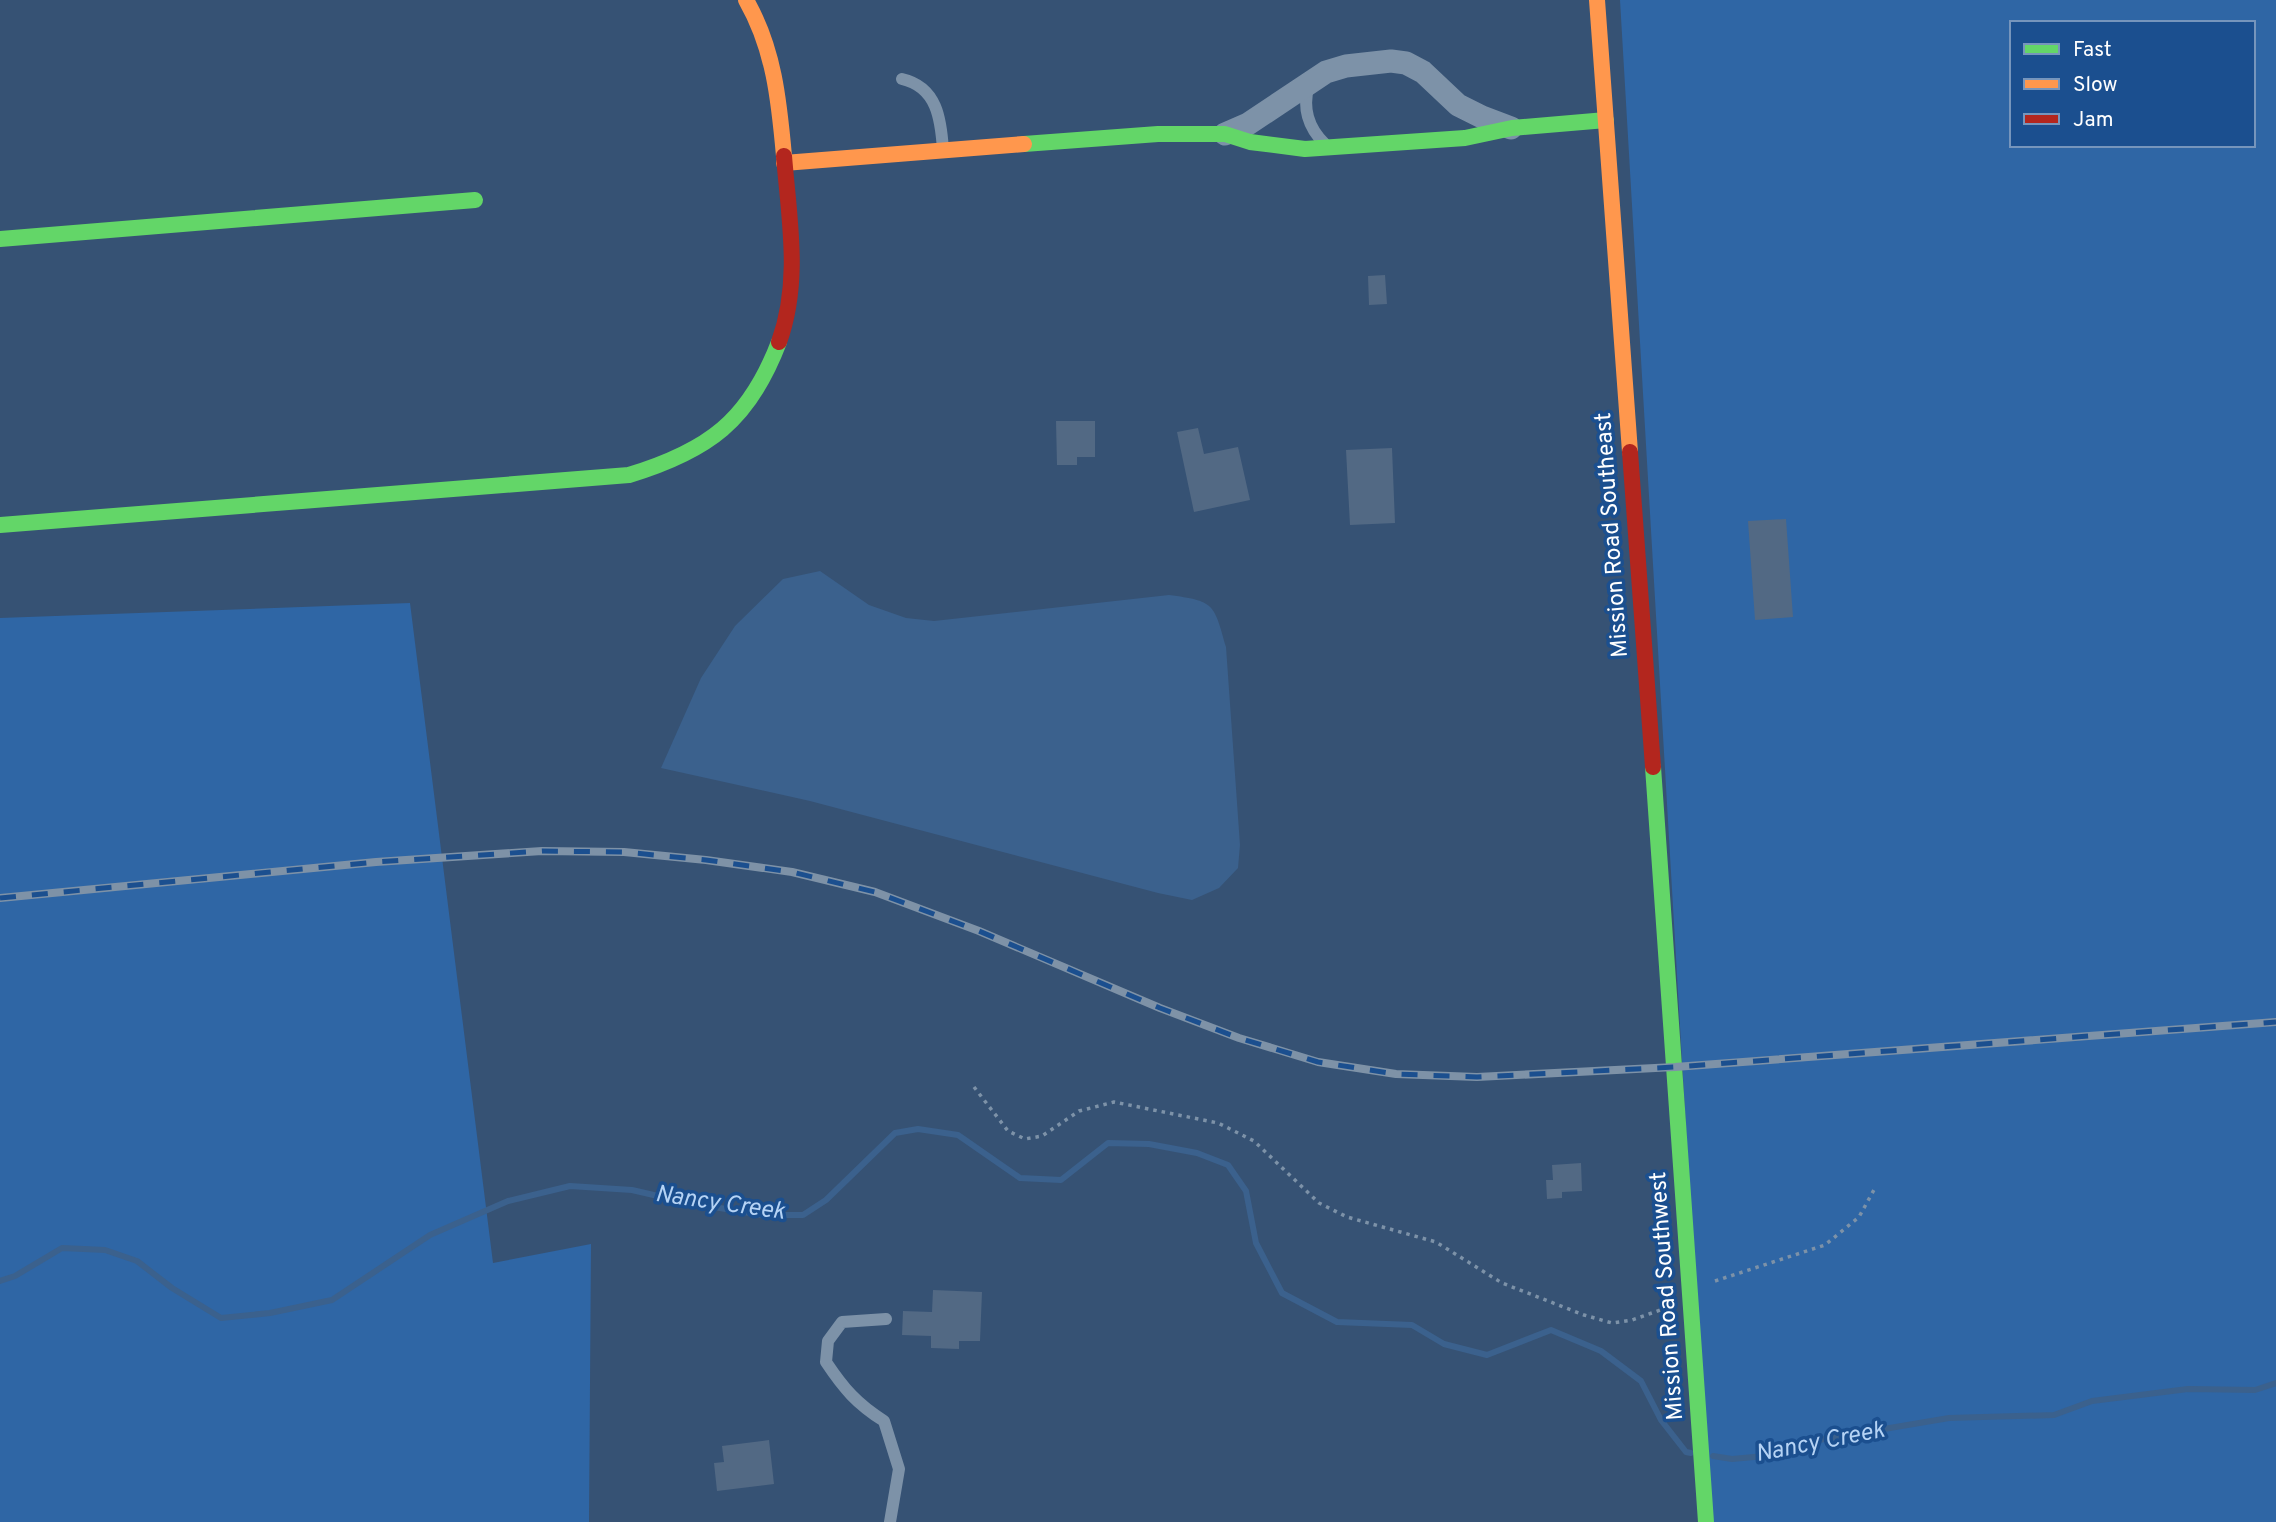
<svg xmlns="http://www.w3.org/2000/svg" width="2276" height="1522" viewBox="0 0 2276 1522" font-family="Overpass,sans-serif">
<rect width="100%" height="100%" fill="#365274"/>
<path fill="#2f66a5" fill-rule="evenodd" d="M1620,0H2276V1522H1709ZM2012,23H2253V145H2012Z
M410,603L493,1263L591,1244L589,1522H0V618Z"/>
<path fill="#3b618d" d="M820,571L869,605L906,618L934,621L1169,595C1214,601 1214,603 1226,647L1240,845L1238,868L1219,888L1192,900L1158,893L810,801L661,768L701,678L735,626L783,579Z"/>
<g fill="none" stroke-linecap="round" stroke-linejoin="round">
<path stroke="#3b618d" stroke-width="6" d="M0,1281L15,1276L62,1248L105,1250L137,1261L172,1288L221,1318L270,1313L332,1300L430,1235L508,1201L570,1186L632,1190L684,1202L762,1215H803L826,1200L895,1133L918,1129L958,1135L1020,1178L1061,1180L1108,1143L1149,1144L1197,1153L1228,1165L1246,1191L1256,1243L1282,1293L1337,1322L1412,1325L1444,1344L1487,1355L1551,1330L1601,1351L1641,1381L1661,1420L1686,1452L1691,1453
M1713,1456L1732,1459L1765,1456L1795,1444L1949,1418L2054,1415L2092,1401L2188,1389L2255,1390L2276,1383"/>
</g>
<path fill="#526984" d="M1385,275L1387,304L1369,305L1368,276Z
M1056,421H1095V457H1077V465H1057Z
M1198,428L1204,454L1238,447L1250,500L1194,512L1177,432Z
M1392,448L1395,523L1350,525L1346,450Z
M1786,519L1793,617L1755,620L1748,521Z
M1581,1163L1582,1191L1562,1192V1198L1547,1199L1546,1180H1553L1552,1165Z
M933,1290L982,1292L980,1341H959V1349L931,1348V1336L902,1335L903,1311L932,1312Z
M769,1440L774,1484L717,1491L714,1463L724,1462L722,1446Z"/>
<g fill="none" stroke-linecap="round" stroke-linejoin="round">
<path stroke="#7d92a8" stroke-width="3.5" stroke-dasharray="3.5 5" stroke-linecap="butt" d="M974,1087L1008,1131L1025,1139L1042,1136L1079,1111L1114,1102L1218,1123L1254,1141L1319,1203L1347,1217L1436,1242L1502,1283L1584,1315L1612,1323L1632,1320L1666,1308
M1715,1281L1825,1245L1859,1217L1875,1188"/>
<path stroke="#7d92a8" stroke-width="12" d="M902,79C937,87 941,119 943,150
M1309,85C1302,107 1308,128 1325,144
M886,1319L842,1322L828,1341L826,1362C844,1389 857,1404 884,1421L899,1469L890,1522"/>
<path stroke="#7d92a8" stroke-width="23" d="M1225,134L1248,124L1326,72L1346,66L1391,61L1406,63L1423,72L1458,105L1482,117L1511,128"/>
<path stroke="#63d668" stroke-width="16" d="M1024,144L1158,134H1225L1250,142L1305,149L1465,138L1512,128L1606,120
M0,239L475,200
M0,525L629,475C708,451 749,421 779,342
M1653,767L1706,1522"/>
<path stroke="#ff974d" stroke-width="16" d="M746,0C774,49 779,100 784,156
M1597,0L1630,452
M784,163L1024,144"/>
<path stroke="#b3261e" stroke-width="16" d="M779,342C801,281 789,219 784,156
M1630,452L1653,767"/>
<defs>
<path id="rail" d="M0,898L376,862L542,851L624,852L706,860L792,872L875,892L979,931L1160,1008L1239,1038L1318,1062L1396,1074L1477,1077L1675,1067L2276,1022"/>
</defs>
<use href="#rail" stroke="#7e92a7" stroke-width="8"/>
<use href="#rail" stroke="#1b4f8f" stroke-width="5" stroke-dasharray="16" stroke-linecap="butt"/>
</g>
<g text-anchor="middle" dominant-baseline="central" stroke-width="7" stroke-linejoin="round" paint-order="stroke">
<g font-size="23" fill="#fff" stroke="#1b4f8f">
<text transform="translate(1613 535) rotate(-94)">Mission Road Southeast</text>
<text transform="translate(1668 1296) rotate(-94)">Mission Road Southwest</text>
</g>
<g font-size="24" font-style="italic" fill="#b5d3f5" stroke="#1b4f8f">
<text transform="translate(720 1204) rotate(8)">Nancy Creek</text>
<text transform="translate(1820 1443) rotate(-11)">Nancy Creek</text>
</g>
</g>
<rect x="2010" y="21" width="245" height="126" fill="#1b4f8f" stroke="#7695bc" stroke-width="2"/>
<rect x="2024" y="44" width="35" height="10" fill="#63d668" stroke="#7695bc" stroke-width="2"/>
<text x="2073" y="56" font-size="21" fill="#ffffff">Fast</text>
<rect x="2024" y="79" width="35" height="10" fill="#ff974d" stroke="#7695bc" stroke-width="2"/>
<text x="2073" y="91" font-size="21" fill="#ffffff">Slow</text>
<rect x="2024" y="114" width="35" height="10" fill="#b3261e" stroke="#7695bc" stroke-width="2"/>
<text x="2073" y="126" font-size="21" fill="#ffffff">Jam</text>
</svg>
